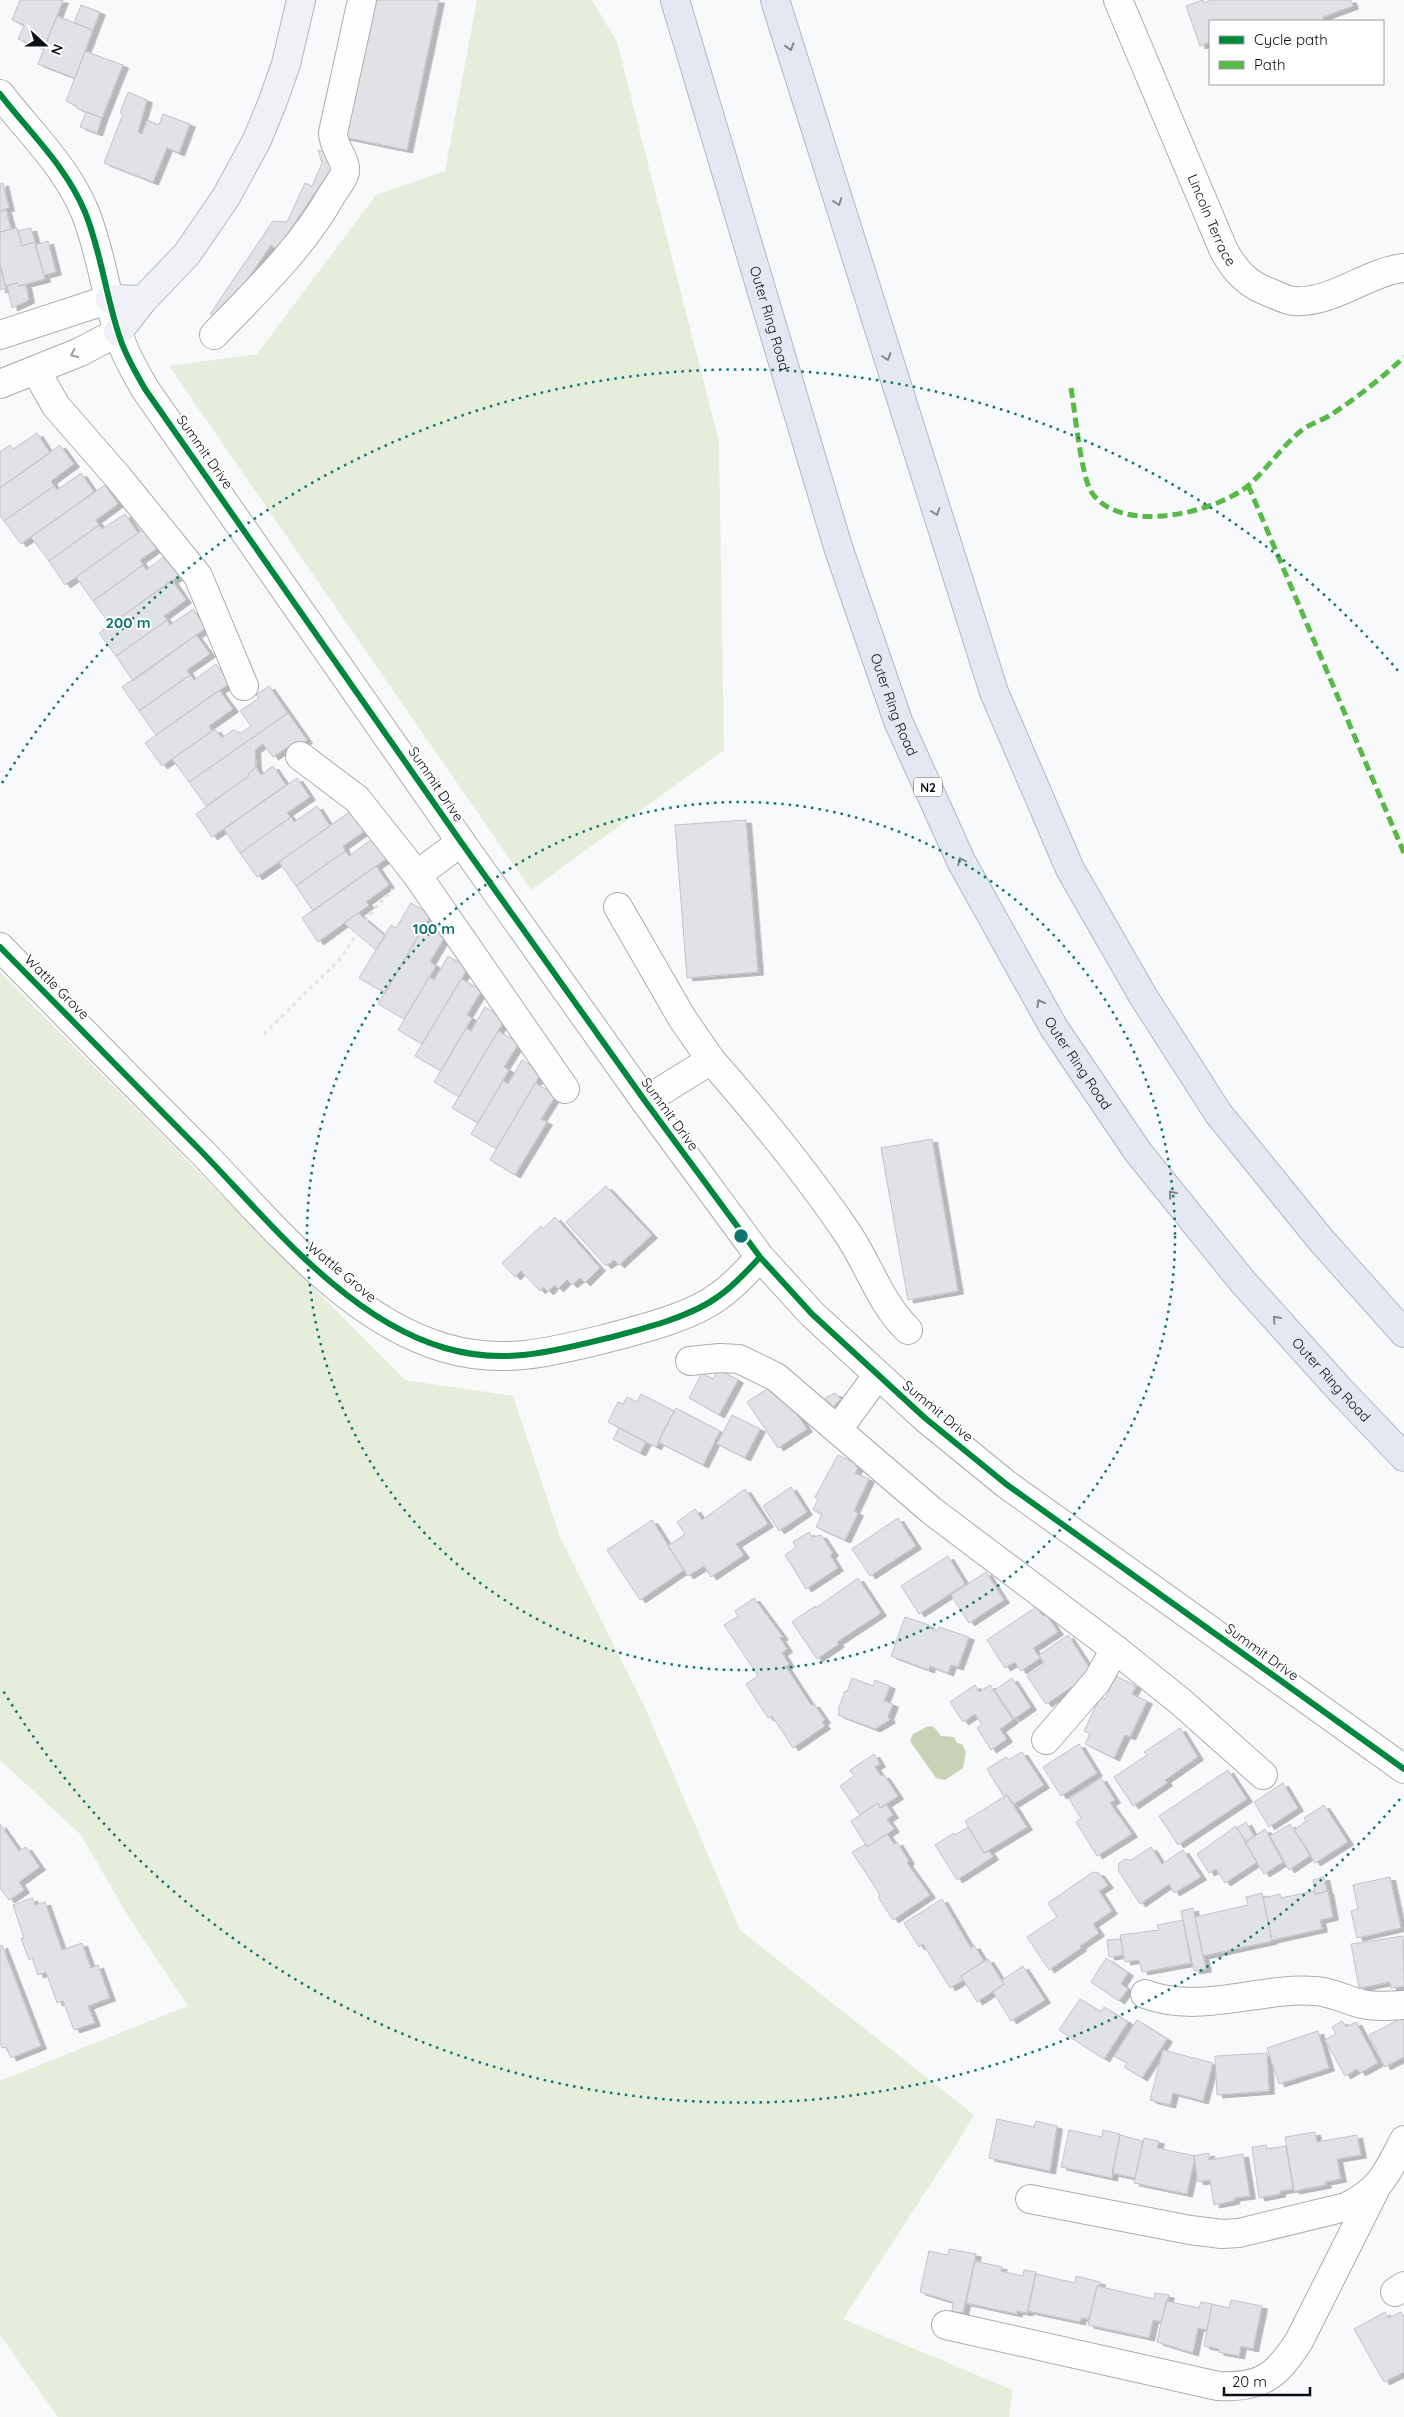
<svg xmlns="http://www.w3.org/2000/svg" width="1404" height="2417" viewBox="0 0 1404 2417" font-family="Quicksand,sans-serif">
<defs>
<filter id="shadow"><feDropShadow dx="5.5" dy="3" stdDeviation="0" flood-color="#0004"/></filter>
</defs>
<rect width="100%" height="100%" fill="#f8f9fb"/>
<path fill="#e7eddb" d="M477,0H592L617,42L719,442L724,750L531,890L169,366L257,354L376,195L445,171Z
M0,972L405,1380L513,1396L560,1537L647,1712L740,1930L974,2115L956,2145L843,2319L1013,2390L1009,2417H58L0,2335V2081L188,2006L128,1916L81,1835L0,1760Z"/>
<path fill="#cad2b6" d="M928,1726L934,1727L941,1736L954,1737L957,1743L962,1744L966,1752L963,1768L945,1780L936,1778L910,1741L913,1734Z"/>
<path fill="#e0e2e6" stroke="#c2c4c8" filter="url(#shadow)" d="M20,0H63L44,49L18,39L24,25L12,20Z
M368,0H439L407,150L339,136Z
M1203,0L1204,3L1210,0H1351L1353,6L1323,17L1324,21H1210V42L1200,46L1186,6Z
M81,5L100,12L93,30L74,23Z
M57,16L93,30L75,78L38,64Z
M85,51L123,65L102,118L76,108L77,106L66,101Z
M128,92L147,100L138,132L142,134L147,120L159,125L163,114L190,124L179,153L167,148L153,182L104,163L123,114L120,113Z
M86,112L102,118L97,133L80,127Z
M318,150L340,156L277,249L271,245L219,321L210,314L273,221L287,222L305,183L312,186L322,163Z
M3,183L9,208L0,211V184Z
M6,210L11,229L0,232V212Z
M17,228L22,246L35,242L45,279L18,286L17,283L5,286L0,265V232Z
M31,228L35,242L22,246L18,231Z
M48,241L56,272L44,275L35,245Z
M0,265L6,288L0,290Z
M17,283L18,286L26,285L29,300L12,308L7,286Z
M37,433L50,453L0,488V452L10,445L13,449Z
M60,445L74,464L51,481L54,486L4,521L0,515V488Z
M81,473L94,492L21,544L4,521L54,486L57,490Z
M105,485L118,504L96,520L99,525L49,561L31,537Z
M125,514L138,533L65,585L49,561L99,525L102,529Z
M149,525L163,544L140,560L143,565L93,601L76,577Z
M169,553L183,573L110,625L93,601L143,565L146,570Z
M172,580L186,600L164,616L167,620L116,656L99,633Z
M193,609L206,628L133,681L116,656L167,620L170,625Z
M196,635L210,654L187,670L190,675L139,711L122,687Z
M216,664L230,683L156,735L139,711L190,675L194,680Z
M269,686L288,713L189,782L172,759L215,729L222,738L233,730L241,733L251,726L240,711L259,698L256,695Z
M219,690L233,709L209,726L212,731L162,766L145,743Z
M288,713L307,740L295,748L292,744L273,757L263,744L255,750L256,767L248,774L249,776L206,806L189,782Z
M273,766L286,785L212,837L196,814L249,776L248,774L256,767L261,775Z
M297,778L310,797L287,813L291,817L240,853L224,829Z
M317,806L330,826L257,877L240,853L291,817L294,822Z
M352,810L366,830L343,846L345,851L296,886L279,862Z
M746,820L758,972L687,978L675,825Z
M372,839L386,859L313,911L296,886L345,851L349,856Z
M376,866L389,885L366,902L369,905L318,942L302,918Z
M411,903L431,915L385,993L359,978L391,925L396,928Z
M358,913L385,936L376,950L344,923Z
M424,926L444,938L430,962L436,966L404,1019L378,1004Z
M448,956L468,968L422,1044L398,1030L429,977L434,980Z
M461,979L482,990L467,1015L472,1018L441,1071L415,1056Z
M485,1007L505,1019L459,1097L434,1082L466,1028L471,1031Z
M498,1031L519,1043L504,1067L509,1070L478,1123L452,1108Z
M522,1060L542,1072L496,1149L471,1134L503,1081L508,1084Z
M535,1083L556,1095L541,1119L547,1122L515,1175L490,1160Z
M932,1139L958,1291L908,1300L881,1148Z
M606,1186L652,1235L619,1265L614,1260L606,1266L566,1222Z
M555,1217L600,1268L585,1283L580,1278L572,1285L567,1280L558,1289L554,1285L548,1292L543,1287L540,1291L521,1271L515,1277L502,1263L541,1226L543,1229Z
M718,1369L738,1380L719,1415L689,1398L702,1373L713,1379Z
M776,1383L807,1429L778,1448L747,1402Z
M835,1393L841,1399L833,1407L825,1398Z
M641,1394L674,1411L656,1447L608,1422L618,1402L623,1404L627,1397L637,1402Z
M676,1408L720,1431L703,1465L658,1442Z
M732,1415L760,1429L745,1458L717,1444Z
M619,1428L646,1442L640,1453L613,1439Z
M838,1455L859,1465L855,1473L869,1479L854,1511L858,1513L845,1540L816,1527L822,1514L813,1510L818,1499L815,1497Z
M791,1487L807,1512L779,1531L763,1506Z
M745,1489L768,1524L736,1544L744,1555L711,1577L704,1566L688,1576L668,1546L685,1534L677,1522L695,1509L702,1520Z
M898,1518L916,1546L870,1576L852,1549Z
M652,1520L684,1570L640,1600L607,1550Z
M809,1532L812,1537L821,1535L833,1553L830,1555L838,1568L806,1589L785,1555L796,1547L793,1542Z
M948,1556L965,1584L919,1614L901,1586Z
M986,1572L1004,1600L969,1623L951,1595Z
M858,1578L881,1613L837,1642L839,1644L817,1659L792,1622L815,1606L816,1608Z
M754,1598L783,1637L780,1638L787,1649L782,1653L789,1664L786,1667L811,1705L814,1704L825,1720L822,1722L825,1726L793,1748L772,1716L768,1718L746,1684L758,1676L724,1625L738,1616L735,1611Z
M1036,1607L1043,1616L1046,1614L1058,1632L1033,1648L1040,1658L1021,1671L1015,1662L1005,1668L987,1640Z
M905,1617L929,1625L928,1628L937,1631L939,1627L969,1637L958,1667L951,1665L948,1673L930,1666L929,1670L891,1656Z
M1068,1635L1093,1673L1046,1704L1027,1676L1045,1664L1039,1655Z
M1116,1676L1136,1686L1132,1694L1147,1701L1130,1737L1125,1735L1114,1758L1085,1744L1090,1734L1084,1731L1100,1697L1105,1699Z
M852,1678L873,1686L875,1680L890,1686L884,1701L893,1704L888,1717L890,1720L875,1729L838,1715L840,1711L838,1710L845,1691L847,1692Z
M1012,1678L1031,1707L1014,1719L995,1690Z
M975,1685L979,1692L990,1685L1013,1720L1000,1729L1007,1739L991,1750L977,1728L982,1725L975,1714L963,1722L950,1702Z
M1180,1728L1198,1757L1165,1780L1167,1783L1133,1806L1114,1777L1147,1755L1144,1752Z
M1079,1744L1097,1773L1061,1796L1043,1767Z
M1022,1752L1044,1785L1014,1804L1007,1795L1004,1797L987,1769L1006,1757L1008,1760Z
M874,1754L880,1764L875,1767L881,1776L884,1775L898,1796L880,1808L878,1803L860,1815L840,1786L854,1776L850,1770Z
M1228,1770L1247,1799L1178,1845L1159,1816Z
M1101,1778L1115,1800L1110,1803L1132,1834L1097,1856L1076,1822L1081,1818L1069,1799Z
M1283,1783L1298,1808L1269,1827L1254,1802Z
M1007,1795L1027,1827L984,1853L965,1821Z
M878,1803L880,1808L886,1804L893,1815L887,1819L894,1829L867,1847L851,1821Z
M1324,1805L1348,1842L1315,1863L1294,1830L1306,1821L1304,1818Z
M1246,1822L1254,1836L1246,1842L1237,1828Z
M0,1824L19,1851L26,1847L40,1867L19,1882L24,1890L9,1900L0,1888Z
M1290,1824L1311,1855L1289,1870L1270,1836Z
M1236,1826L1257,1862L1225,1883L1216,1869L1209,1873L1197,1854Z
M968,1827L984,1853L989,1851L993,1857L957,1880L935,1845L954,1833L955,1835Z
M1265,1829L1283,1862L1264,1874L1245,1843Z
M887,1834L894,1844L897,1842L909,1861L907,1863L930,1895L893,1920L878,1897L880,1895L852,1852L866,1844L867,1847Z
M1151,1847L1162,1864L1183,1850L1201,1877L1174,1893L1169,1884L1140,1904L1118,1870L1119,1863L1125,1859L1131,1860Z
M1093,1872L1099,1873L1108,1885L1099,1891L1112,1911L1093,1924L1099,1933L1080,1946L1081,1948L1049,1970L1027,1937L1057,1917L1048,1903Z
M1324,1877L1327,1891L1315,1894L1313,1880Z
M1390,1877L1401,1928L1357,1938L1351,1911L1358,1909L1353,1885Z
M1314,1891L1315,1894L1328,1891L1333,1917L1320,1920L1322,1929L1272,1940L1263,1898L1280,1894L1281,1898Z
M1262,1893L1272,1941L1203,1956L1195,1917L1248,1905L1246,1897Z
M32,1898L35,1905L45,1902L62,1950L82,1943L91,1968L98,1965L110,1998L88,2006L95,2023L74,2030L63,2001L57,2003L46,1972L38,1975L32,1958L29,1960L21,1938H24L13,1905Z
M942,1899L971,1948L974,1945L984,1961L961,1976L963,1980L950,1988L923,1944L919,1947L904,1923Z
M1193,1908L1206,1969L1194,1971L1181,1911Z
M1183,1920L1191,1963L1142,1972L1139,1960L1125,1962L1120,1935L1159,1930L1157,1925Z
M1403,1936L1404,1986L1391,1988L1390,1982L1359,1988L1351,1944Z
M1121,1939L1123,1955L1109,1957L1107,1940Z
M2,1945L41,2046L11,2058L6,2047L2,2048L0,2043V1946Z
M1106,1958L1128,1973L1121,1984L1128,1989L1119,2001L1091,1982Z
M988,1959L1004,1984L977,2002L961,1976Z
M1023,1966L1045,2000L1011,2021L993,1992L1004,1984L1002,1980Z
M1080,1999L1101,2012L1104,2007L1128,2022L1104,2059L1059,2030Z
M1404,2017V2057L1385,2067L1369,2035Z
M1137,2020L1167,2039L1142,2078L1124,2067L1127,2063L1114,2056Z
M1342,2021L1346,2027L1356,2022L1378,2063L1360,2073L1357,2069L1345,2076L1325,2040L1336,2034L1332,2027Z
M1318,2031L1329,2068L1279,2084L1267,2048Z
M1163,2050L1213,2063L1203,2101L1173,2093L1170,2105L1150,2100Z
M1267,2053L1269,2091L1217,2095L1215,2056Z
M997,2119L1034,2127L1036,2121L1057,2126L1050,2171L989,2158Z
M1069,2130L1102,2137L1103,2130L1120,2134L1112,2178L1061,2167Z
M1315,2132L1317,2142L1357,2135L1361,2155L1337,2159L1341,2179L1325,2182L1326,2185L1294,2191L1285,2137Z
M1120,2135L1143,2141L1135,2178L1112,2173Z
M1144,2138L1159,2141L1157,2148L1195,2156L1187,2194L1134,2183Z
M1266,2145L1267,2149L1286,2146L1293,2189L1280,2191V2194L1259,2198L1252,2147Z
M1209,2153V2160L1243,2154L1250,2196L1234,2198V2201L1214,2205L1210,2180L1198,2182L1194,2156Z
M949,2249L976,2254L963,2313L952,2311L953,2302L920,2292L929,2251L948,2255Z
M975,2261L1002,2267L1001,2271L1023,2276L1024,2270L1036,2272L1027,2313L1017,2311V2314L966,2303Z
M1036,2274L1075,2283L1076,2276L1100,2282L1099,2287L1097,2286L1089,2319L1081,2318L1080,2322L1028,2311Z
M1097,2286L1154,2299L1155,2293L1169,2295L1161,2322L1153,2320L1149,2338L1088,2325Z
M1231,2300L1262,2306L1253,2349L1241,2346L1239,2356L1218,2352L1219,2349L1204,2346L1212,2304L1229,2308Z
M1166,2301L1199,2308L1201,2302L1212,2304L1207,2330L1198,2328L1193,2353L1157,2342Z
M1385,2312L1388,2318L1401,2312L1404,2318V2372L1384,2382L1354,2329Z"/>
<g fill="none" stroke-linecap="round" stroke-linejoin="round">
<defs>
<g id="minor">
<path id="s1" d="M1118,0L1224,251C1236,272 1248,285 1271,293C1278,296 1286,300 1293,301C1333,304 1366,272 1404,268"/>
<path d="M0,94C30,133 66,166 85,212C102,254 106,299 121,341C127,358 136,373 145,389L461,842L645,1101L760,1257L812,1314L925,1418L1006,1484L1404,1769"/>
<path d="M0,335L110,299"/>
<path d="M214,335C256,291 301,249 331,196C335,189 343,180 345,172C347,161 333,147 333,133L362,0"/>
<path d="M36,371L56,406L117,476L198,576L244,686"/>
<path d="M0,384L80,352L118,332"/>
<path d="M300,756L357,799L417,875L565,1089"/>
<path d="M417,875L461,842"/>
<path d="M618,907L682,1018L711,1060"/>
<path d="M0,947C67,1015 133,1083 200,1150C269,1221 347,1320 445,1348C503,1365 552,1352 608,1338C642,1329 691,1317 719,1296C735,1285 747,1271 760,1257"/>
<path d="M645,1101L711,1060C760,1116 806,1172 848,1234C870,1267 879,1301 908,1330"/>
<path d="M690,1361L720,1358L739,1359L776,1377L932,1511L1115,1649L1181,1702L1263,1775"/>
<path d="M838,1429L877,1376"/>
<path d="M1046,1740L1097,1681L1115,1649"/>
<path d="M1145,1994C1201,2015 1258,1987 1315,1991C1332,1992 1346,2000 1362,2004C1376,2007 1390,2006 1404,2005"/>
<path d="M1030,2199L1190,2230L1222,2234L1239,2233L1346,2207C1381,2190 1387,2173 1404,2140"/>
<path d="M1395,2292L1404,2286"/>
<path d="M946,2325L1218,2386C1261,2388 1276,2377 1299,2341L1375,2190"/>
</g>
<path id="major" d="M110,299L143,300
M118,332L143,300L187,254L226,197L257,140L273,101L286,64L301,0"/>
<g id="highway">
<path id="s2" d="M675,0L838,547L898,721L961,861L1054,1028L1138,1152L1243,1282L1341,1391L1404,1457"/>
<path d="M775,0L994,692L1070,869L1143,996L1218,1113L1321,1240L1404,1333"/>
</g>
</defs>
<use href="#minor" stroke="#abadb1" stroke-width="30"/>
<use href="#major" stroke="#b2b8c1" stroke-width="30"/>
<use href="#highway" stroke="#b2b8c1" stroke-width="30"/>
<path stroke="#e3e3e4" stroke-width="3" stroke-dasharray="4 4" stroke-linecap="butt" d="M264,1034L340,959L375,908L393,889"/>
<use href="#minor" stroke="#fefefe" stroke-width="28"/>
<use href="#major" stroke="#eff1f6" stroke-width="28"/>
<use href="#highway" stroke="#e4e9f1" stroke-width="28"/>
<path stroke="#58b947" stroke-width="5" stroke-dasharray="10 5" stroke-linecap="butt" d="M1071,388C1075,411 1081,477 1092,493C1121,535 1216,513 1249,485C1268,468 1282,446 1302,430C1310,424 1320,421 1329,416C1355,399 1381,379 1404,357
M1248,485L1404,853"/>
<defs>
<path id="cycleway" d="M0,94C30,133 66,166 85,212C102,254 106,299 121,341C127,358 136,373 145,389L461,842L645,1101L760,1257L812,1314L925,1418L1006,1484L1404,1769
M0,947C67,1015 133,1083 200,1150C269,1221 347,1320 445,1348C503,1365 552,1352 608,1338C642,1329 691,1317 719,1296C735,1285 747,1271 760,1257"/>
</defs>
<use href="#cycleway" stroke="#fff" stroke-width="9"/>
<use href="#cycleway" stroke="#00873e" stroke-width="6"/>
</g>
<defs><path id="oneway-chevron" d="M-2-3.5L2.5 0L-2 3.5" fill="none" stroke-width="1.6" stroke-linecap="round" stroke-linejoin="round" transform="scale(1.25)"/></defs>
<g stroke="#82868d">
<use href="#oneway-chevron" transform="translate(790 47) rotate(73)"/>
<use href="#oneway-chevron" transform="translate(838 202) rotate(72)"/>
<use href="#oneway-chevron" transform="translate(887 357) rotate(72)"/>
<use href="#oneway-chevron" transform="translate(936 512) rotate(72)"/>
<use href="#oneway-chevron" transform="translate(961 861) rotate(-116)"/>
<use href="#oneway-chevron" transform="translate(1040 1003) rotate(-119)"/>
<use href="#oneway-chevron" transform="translate(1172 1194) rotate(-129)"/>
<use href="#oneway-chevron" transform="translate(1276 1319) rotate(-132)"/>
</g>
<use stroke="#9c9ea0" href="#oneway-chevron" transform="translate(74 354) rotate(156)"/>
<g fill="none" stroke="#0f766e" stroke-width="2.5" stroke-dasharray="2.5 5">
<circle cx="741" cy="1236" r="434"/>
<path d="M1400 1799A867 867 0 0 1 2 1689M2 783A867 867 0 0 1 1400 673"/>
</g>
<g text-anchor="middle" dominant-baseline="central" stroke-width="4" stroke-linejoin="round" paint-order="stroke">
<rect fill="#fff" stroke="#54565a" stroke-width="1" x="914" y="777.5" width="28" height="19" rx="4"/>
<g font-size="12" font-weight="bold" fill="#0a0d13">
<text x="928" y="787">N2</text>
</g>
<g font-size="14" fill="#0a0d13" stroke="#fff">
<text stroke="none"><textPath href="#s1" startOffset="239">Lincoln Terrace</textPath></text>
<text stroke="none"><textPath href="#s2" startOffset="332">Outer Ring Road</textPath></text>
<text transform="translate(205 452) rotate(55)">Summit Drive</text>
<text stroke="none"><textPath href="#s2" startOffset="738">Outer Ring Road</textPath></text>
<text transform="translate(436 784) rotate(56)">Summit Drive</text>
<text transform="translate(57 987) rotate(45)">Wattle Grove</text>
<text stroke="none"><textPath href="#s2" startOffset="1142">Outer Ring Road</textPath></text>
<text transform="translate(670 1114) rotate(54)">Summit Drive</text>
<text transform="translate(342 1272) rotate(40)">Wattle Grove</text>
<text stroke="none"><textPath href="#s2" startOffset="1548">Outer Ring Road</textPath></text>
<text transform="translate(938 1411) rotate(40)">Summit Drive</text>
<text transform="translate(1262 1652) rotate(36)">Summit Drive</text>
</g>
</g>
<circle cx="741" cy="1236" r="8" fill="#0f766e" stroke="#fff" stroke-width="2.5"/>
<g font-size="15" text-anchor="middle" font-weight="bold" fill="#0f766e" stroke="#fff" stroke-width="4" stroke-linejoin="round" paint-order="stroke">
<text x="128" y="628">200 m</text>
<text x="434" y="934">100 m</text>
</g>
<rect x="1209" y="20" width="175" height="65" fill="#ffffff" stroke="#9d9ea1"/>
<rect x="1219" y="36" width="25" height="8" fill="#00873e" stroke="#9d9ea1"/>
<text x="1254" y="45" font-size="15" fill="#0a0d13">Cycle path</text>
<rect x="1219" y="61" width="25" height="8" fill="#58b947" stroke="#9d9ea1"/>
<text x="1254" y="70" font-size="15" fill="#0a0d13">Path</text>
<g transform="translate(45 45) rotate(111)" stroke="#ffffff" stroke-width="4" paint-order="stroke">
<path d="M0-4L9 19L0 12L-9 19Z" fill="#0a0d13"/>
<text y="-8" font-size="14" font-weight="bold" text-anchor="middle" fill="#0a0d13">N</text>
</g>
<path d="M1224 2387v8h86v-8" fill="none" stroke="#0a0d13" stroke-width="2.5"/>
<text x="1232" y="2387" font-size="15" fill="#0a0d13" stroke="#ffffff" stroke-width="4" paint-order="stroke">20 m</text>
</svg>
